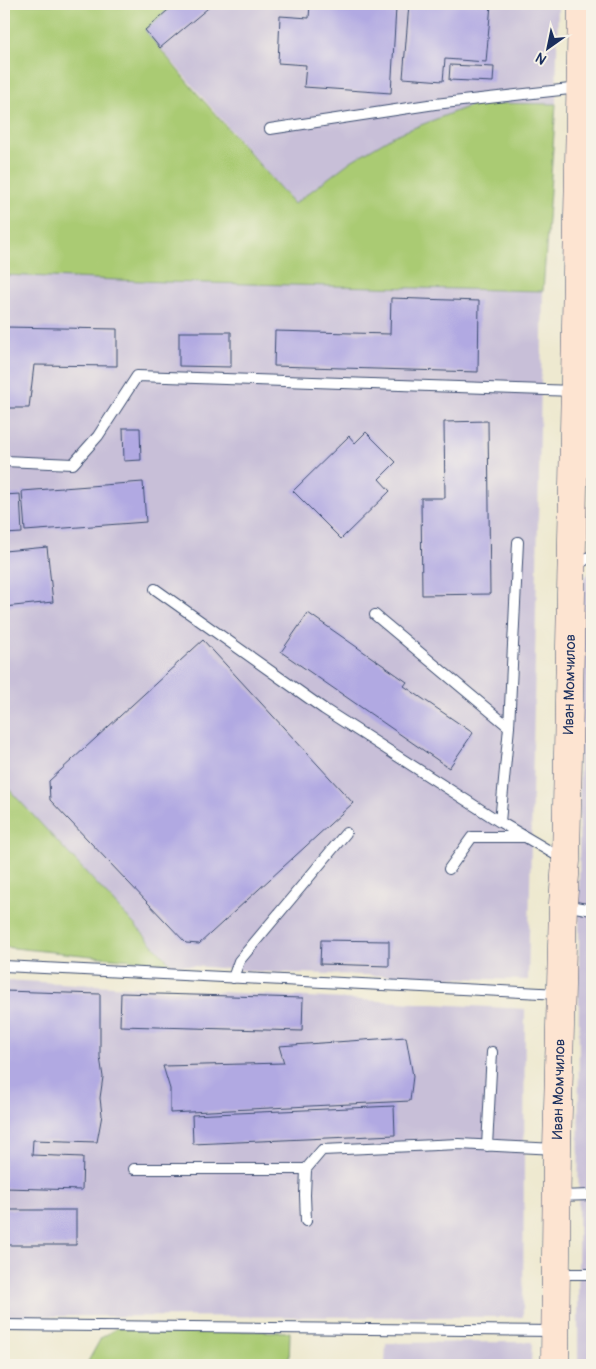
<svg xmlns="http://www.w3.org/2000/svg" width="596" height="1369" viewBox="0 0 596 1369" font-family="Pangolin,sans-serif">
<rect width="100%" height="100%" fill="#f7f3e8"/>
<filter id="ink" filterUnits="userSpaceOnUse"><feTurbulence type="fractalNoise" baseFrequency=".02" numOctaves="2"/><feDisplacementMap in="SourceGraphic" scale="10" xChannelSelector="R" yChannelSelector="G"/><feConvolveMatrix kernelMatrix="1 2 1 2 8 2 1 2 1" color-interpolation-filters="sRGB"/></filter>
<filter id="wash" filterUnits="userSpaceOnUse"><feTurbulence type="fractalNoise" baseFrequency=".0096" numOctaves="4" result="noise"/><feDisplacementMap in="SourceGraphic" scale="20" xChannelSelector="R" yChannelSelector="G"/><feGaussianBlur stdDeviation="1.12" result="paint"/><feColorMatrix in="noise" values="0 0 0 0 0 0 0 0 0 0 0 0 0 0 0 0 0 1.4 0 .05"/><feComposite in="paint" operator="in"/></filter>
<g filter="url(#wash)">
<rect width="100%" height="100%" fill="#eee9d0"/>
<path fill="#c8bfd8" d="M175,4H558L556,104L477,103L351,161L294,204L145,30Z
M4,275L165,282L543,291L528,980L265,972L171,964L4,784Z
M592,571V1365H578L580,581Z
M4,980L525,1009L523,1317L4,1316Z
M532,1342L531,1365H385L386,1343Z"/>
<path fill="#aacb73" stroke="#627d68" d="M4,4H175L145,30L189,84L294,204L351,161L393,136L477,103L556,104L543,291L165,282L4,275Z
M4,784L171,964L4,947Z
M117,1328L290,1332L289,1365H86L101,1338Z"/>
<g id="blocks">
<path fill="#b1a9e2" d="M175,4H213L160,48L145,30Z
M310,4H354L396,8L391,93L304,87L306,65L278,63L280,16L309,18Z
M409,4H491L486,62L445,59L443,81L403,78Z
M450,65L494,67L493,82L449,80Z
M391,298L479,301L478,372L274,366L275,331L390,334Z
M4,327L117,329V366L34,365L29,408H4Z
M179,332H231V367L179,366Z
M488,421L490,594L422,595L421,498H445L444,422Z
M123,428H140L141,460L124,461Z
M366,432L396,462L379,479L390,491L341,539L293,491L349,436L355,443Z
M143,482L146,522L25,531L22,491Z
M20,494L22,533L4,534V495Z
M47,547L53,602L4,607V551Z
M308,613L407,682L404,686L473,733L449,768L281,652Z
M203,640L353,803L199,944L186,943L50,800L49,781Z
M321,940L389,941V966L320,964Z
M4,991L100,994V1057L103,1077L100,1098L102,1115L97,1142L33,1140L32,1155L83,1157L82,1190L4,1188Z
M121,993L303,998L302,1031L120,1026Z
M406,1037L413,1076L410,1101L170,1113V1089L163,1066L284,1063L279,1046Z
M394,1106L395,1135L193,1144L192,1115Z
M4,1210H76V1245H4Z"/>
</g>
</g>
<g filter="url(#ink)">
<use href="#blocks" fill-opacity="0" stroke="#3b4b6f" stroke-width="1"/>
<g fill="none" stroke-linecap="round" stroke-linejoin="round">
<defs>
<path id="lane" d="M270,129L435,104L579,88
M4,461L73,464L98,436L137,376L574,391
M574,568L592,555
M155,589L324,709L500,822L563,859
M375,615L509,727
M500,822L509,727L518,542
M449,869L472,837H524
M564,905L592,910
M4,966L560,994
M233,978L239,961L346,833
M487,1146L492,1052
M134,1169H306
M557,1196L592,1195
M306,1221L305,1195L306,1169L322,1150L459,1144L556,1149
M556,1274H592
M4,1325L554,1331"/>
<g id="secondary">
<path id="s1" d="M555,1365L557,1149L563,904L566,861L582,4"/>
</g>
</defs>
<use href="#lane" stroke="#3b4b6f" stroke-width="12"/>
<use href="#secondary" stroke="#3b4b6f" stroke-width="29"/>
<use href="#lane" stroke="#fff" stroke-width="10"/>
<use href="#secondary" stroke="#fde4d1" stroke-width="28"/>
</g>
</g>
<g text-anchor="middle" dominant-baseline="central" stroke-width="4" stroke-linejoin="round" paint-order="stroke">
<g font-size="15" fill="#1b2f5e" stroke="#f7f3e8">
<text stroke="none"><textPath href="#s1" startOffset="681">Иван Момчилов</textPath></text>
<text stroke="none"><textPath href="#s1" startOffset="276">Иван Момчилов</textPath></text>
</g>
</g>
<rect width="596" height="1369" fill="none" stroke="#f7f3e8" stroke-width="20"/>
<g transform="translate(548 48) rotate(213)" stroke="#f7f3e8" stroke-width="4" paint-order="stroke">
<path d="M0-4L9 19L0 12L-9 19Z" fill="#1b2f5e"/>
<text y="-8" font-size="14" font-weight="bold" text-anchor="middle" fill="#1b2f5e">N</text>
</g>
</svg>
